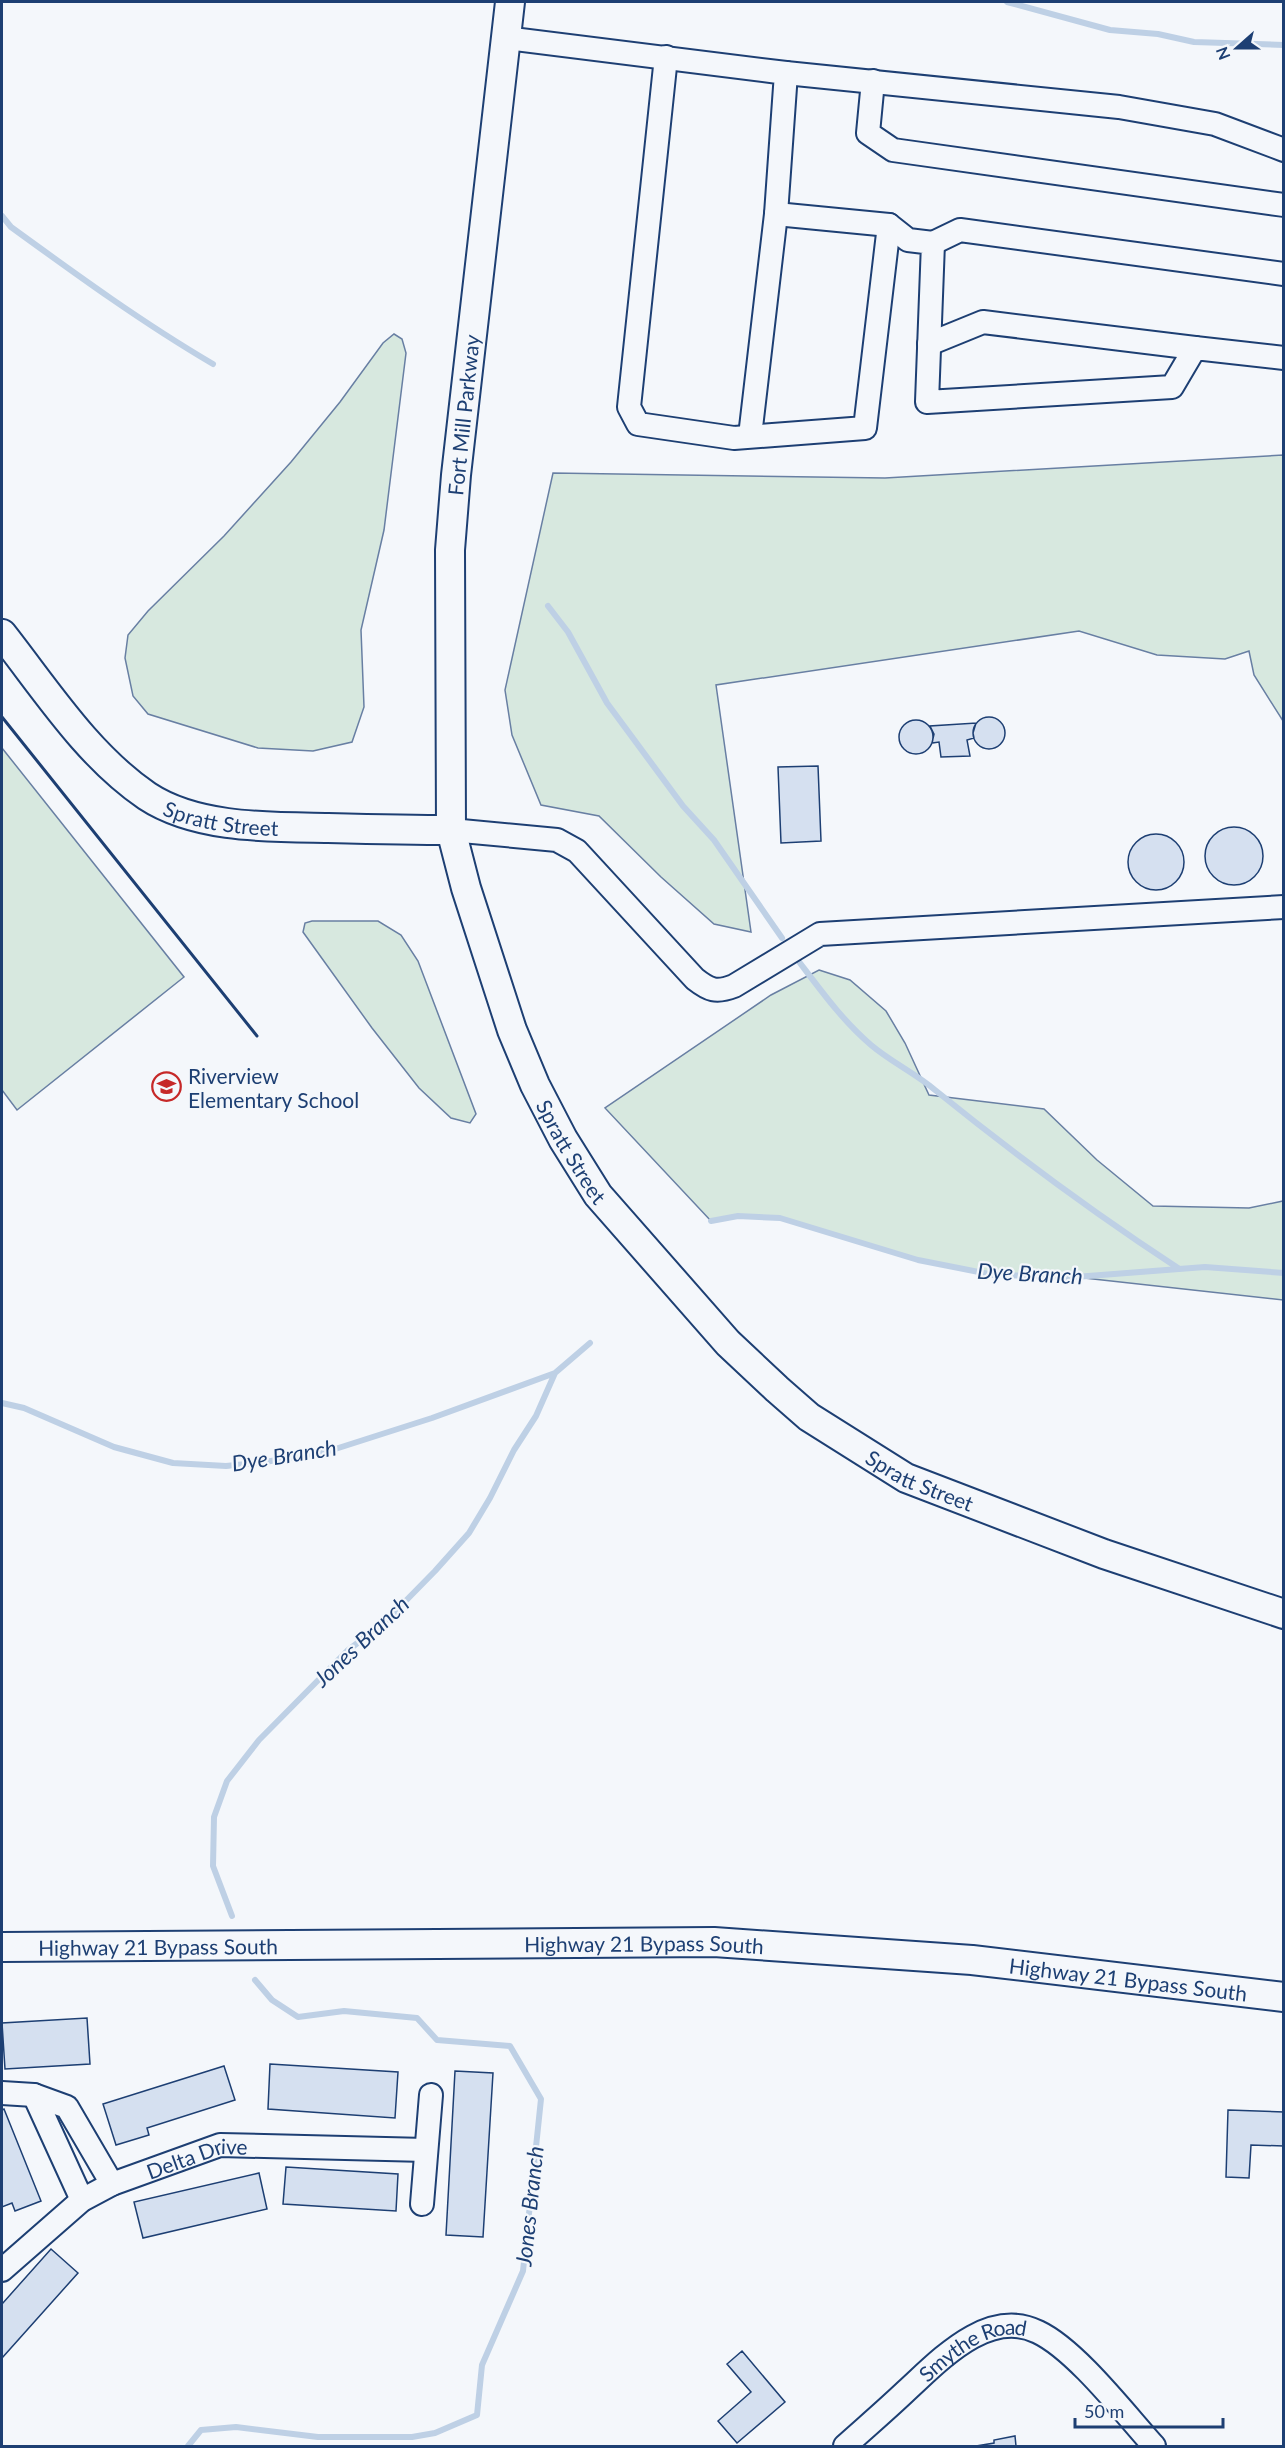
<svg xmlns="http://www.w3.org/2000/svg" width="1285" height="2448" viewBox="0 0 1285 2448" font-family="Lato,sans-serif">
<rect width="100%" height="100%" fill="#f4f7fb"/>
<path fill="#d7e8df" stroke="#687fa3" stroke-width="1.5" d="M394,334L402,339L406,353L384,530L361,630L364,707L352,742L313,751L258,748L148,714L133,696L125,658L128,635L148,611L224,536L291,462L340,402L383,343Z
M1283,455V721L1254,675L1249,651L1225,659L1157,655L1079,631L716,685L751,932L714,924L661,877L599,816L541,805L512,735L505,690L553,473L885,478Z
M2,748L184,977L17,1110L2,1090Z
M312,921H378L401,935L418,961L476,1114L470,1123L451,1118L419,1088L372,1028L303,932L305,923Z
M819,970L850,980L886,1011L905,1043L929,1095L1044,1109L1097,1160L1153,1206L1249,1208L1283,1201V1300L1075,1277L994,1275L918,1260L780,1218L738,1216L711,1221L605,1108L771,995Z"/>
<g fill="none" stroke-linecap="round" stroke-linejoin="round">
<path stroke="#bed0e5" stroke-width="6" d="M1007,2L1110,30L1158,34L1194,42L1284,45
M2,216L11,227C77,275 143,323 213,364
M548,606L568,632L607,703L683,806L714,840L782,938
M800,963C822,992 843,1021 871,1045C891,1062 915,1073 935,1090C1013,1153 1094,1213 1178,1268
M711,1221L738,1216L780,1218L918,1260L994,1275L1075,1277L1205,1267L1284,1273
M2,1403L24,1408L114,1447L173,1463L226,1466L265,1462L329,1451L432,1418L555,1373L590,1343
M232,1916L213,1866L214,1817L227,1781L259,1740L347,1651L385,1622L435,1571L469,1533L490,1498L514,1450L536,1416L555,1373
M188,2446L201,2430L236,2427L318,2437H412L435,2433L477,2415L482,2365L523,2271L541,2099L510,2046L437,2040L417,2018L344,2011L298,2017L272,2000L255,1980"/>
</g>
<path fill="#d5e0f0" stroke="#1d3f73" stroke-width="1.5" d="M973 733a16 16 0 1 1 32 0a16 16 0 1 1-32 0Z
M899 737a17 17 0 1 1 34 0a17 17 0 1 1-34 0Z
M976,723L973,733L974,738L967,740L970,756L941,757L939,742L932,743L934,734L930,726Z
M818,766L821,841L781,843L778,767Z
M1205 856a29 29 0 1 1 58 0a29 29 0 1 1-58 0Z
M1128 862a28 28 0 1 1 56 0a28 28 0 1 1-56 0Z
M87,2018L90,2064L5,2069L2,2023Z
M270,2064L398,2072L395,2118L268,2109Z
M224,2066L235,2100L147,2128L149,2135L116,2145L103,2104Z
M455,2071L493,2073L483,2237L446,2235Z
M4,2109L41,2201L15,2211L12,2203L2,2207V2110Z
M1228,2110L1284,2112V2146L1251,2145L1249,2178L1226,2177Z
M286,2167L398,2174L396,2211L283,2204Z
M259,2173L267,2209L143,2238L134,2202Z
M51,2249L78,2273L2,2358V2304Z
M742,2351L785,2402L737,2443L718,2421L751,2392L727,2364Z
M1015,2436L1016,2446H976L994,2443V2440Z"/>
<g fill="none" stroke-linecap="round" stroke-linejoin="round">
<defs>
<g id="minor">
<path d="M506,38L786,73L776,214L750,436"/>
<path d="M666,57L629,407L638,424L734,438L865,428L889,225"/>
<path d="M786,73L1119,107L1215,124L1284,150"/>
<path d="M873,81L868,133L893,150L1284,205"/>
<path d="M776,214L889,225L908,240L933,243L927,402L1172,387L1195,348L1284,358"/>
<path d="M933,243L960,230L1284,274"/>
<path d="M929,344L983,322L1195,348"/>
<path d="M451,830L557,840L577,851L695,979C709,990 716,993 734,986L820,934L1284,907"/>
<path d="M2,2093L34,2095L67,2107L112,2184"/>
<path d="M34,2095L82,2200"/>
<path d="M422,2204L431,2095"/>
<path id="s1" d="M2,2270L82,2200L112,2184L220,2145L426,2150"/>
<path id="s2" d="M845,2446C865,2428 886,2410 906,2391C939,2361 988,2307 1038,2332C1076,2350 1125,2414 1154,2446"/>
</g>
<g id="major">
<path id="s3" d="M510,2L456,475L450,550L451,830L466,888L512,1030L535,1085L563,1139L598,1195L728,1343L777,1389L809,1417L906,1478L1104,1554L1284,1614"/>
<path id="s4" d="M2,634C46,690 87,755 147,796C197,829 271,827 328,828C369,829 410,830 451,830"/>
<path id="s5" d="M2,1947L714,1942L972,1960L1284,1997"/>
</g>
</defs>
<use href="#minor" stroke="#1d3f73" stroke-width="26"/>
<use href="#major" stroke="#1d3f73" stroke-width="32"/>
<use href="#minor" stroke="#f4f7fb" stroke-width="22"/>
<use href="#major" stroke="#f4f7fb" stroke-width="28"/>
<path stroke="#1d3f73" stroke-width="3" d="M2,717L257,1036"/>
</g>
<defs>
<symbol id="school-ring" viewBox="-11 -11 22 22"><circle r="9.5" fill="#f4f7fb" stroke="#c62828" stroke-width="1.5"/><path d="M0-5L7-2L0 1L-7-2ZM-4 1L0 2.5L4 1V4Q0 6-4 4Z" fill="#c62828"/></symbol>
</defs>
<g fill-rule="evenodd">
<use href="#school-ring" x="150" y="1070" width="33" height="33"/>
</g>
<g text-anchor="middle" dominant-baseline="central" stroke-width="4.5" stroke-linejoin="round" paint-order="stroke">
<g font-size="21" fill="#1d3f73" stroke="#f4f7fb">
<text transform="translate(463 415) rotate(-84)">Fort Mill Parkway</text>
<text stroke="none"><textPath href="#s4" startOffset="297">Spratt Street</textPath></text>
<text stroke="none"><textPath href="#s3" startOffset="1176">Spratt Street</textPath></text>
<text stroke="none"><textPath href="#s3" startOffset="1662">Spratt Street</textPath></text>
<text stroke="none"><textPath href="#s5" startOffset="156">Highway 21 Bypass South</textPath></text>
<text stroke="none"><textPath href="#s5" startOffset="642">Highway 21 Bypass South</textPath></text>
<text stroke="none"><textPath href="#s5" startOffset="1128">Highway 21 Bypass South</textPath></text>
<text stroke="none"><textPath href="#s1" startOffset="230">Delta Drive</textPath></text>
<text stroke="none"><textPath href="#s2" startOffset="164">Smythe Road</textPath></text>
</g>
<g font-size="21" fill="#1d3f73" stroke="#f4f7fb" text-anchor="start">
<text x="188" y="1075">Riverview<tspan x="188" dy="24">Elementary School</tspan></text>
</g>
<g font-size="22" font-style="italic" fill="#1d3f73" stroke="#f4f7fb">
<text transform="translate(1030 1273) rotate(3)">Dye Branch</text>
<text transform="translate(284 1455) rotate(-9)">Dye Branch</text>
<text transform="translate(361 1641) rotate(-43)">Jones Branch</text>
<text transform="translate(529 2206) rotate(-84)">Jones Branch</text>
</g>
</g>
<rect width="1285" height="2448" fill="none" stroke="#1d3f73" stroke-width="6"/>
<g transform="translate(1237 48) rotate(249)" stroke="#f4f7fb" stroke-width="4.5" paint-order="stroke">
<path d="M0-4.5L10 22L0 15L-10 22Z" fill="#1d3f73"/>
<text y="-9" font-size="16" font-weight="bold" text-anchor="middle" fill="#1d3f73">N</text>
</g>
<path d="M1075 2418v9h148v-9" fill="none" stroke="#1d3f73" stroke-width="3"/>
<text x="1084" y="2418" font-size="18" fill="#1d3f73" stroke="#f4f7fb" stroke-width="4.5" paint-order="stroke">50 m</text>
</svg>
